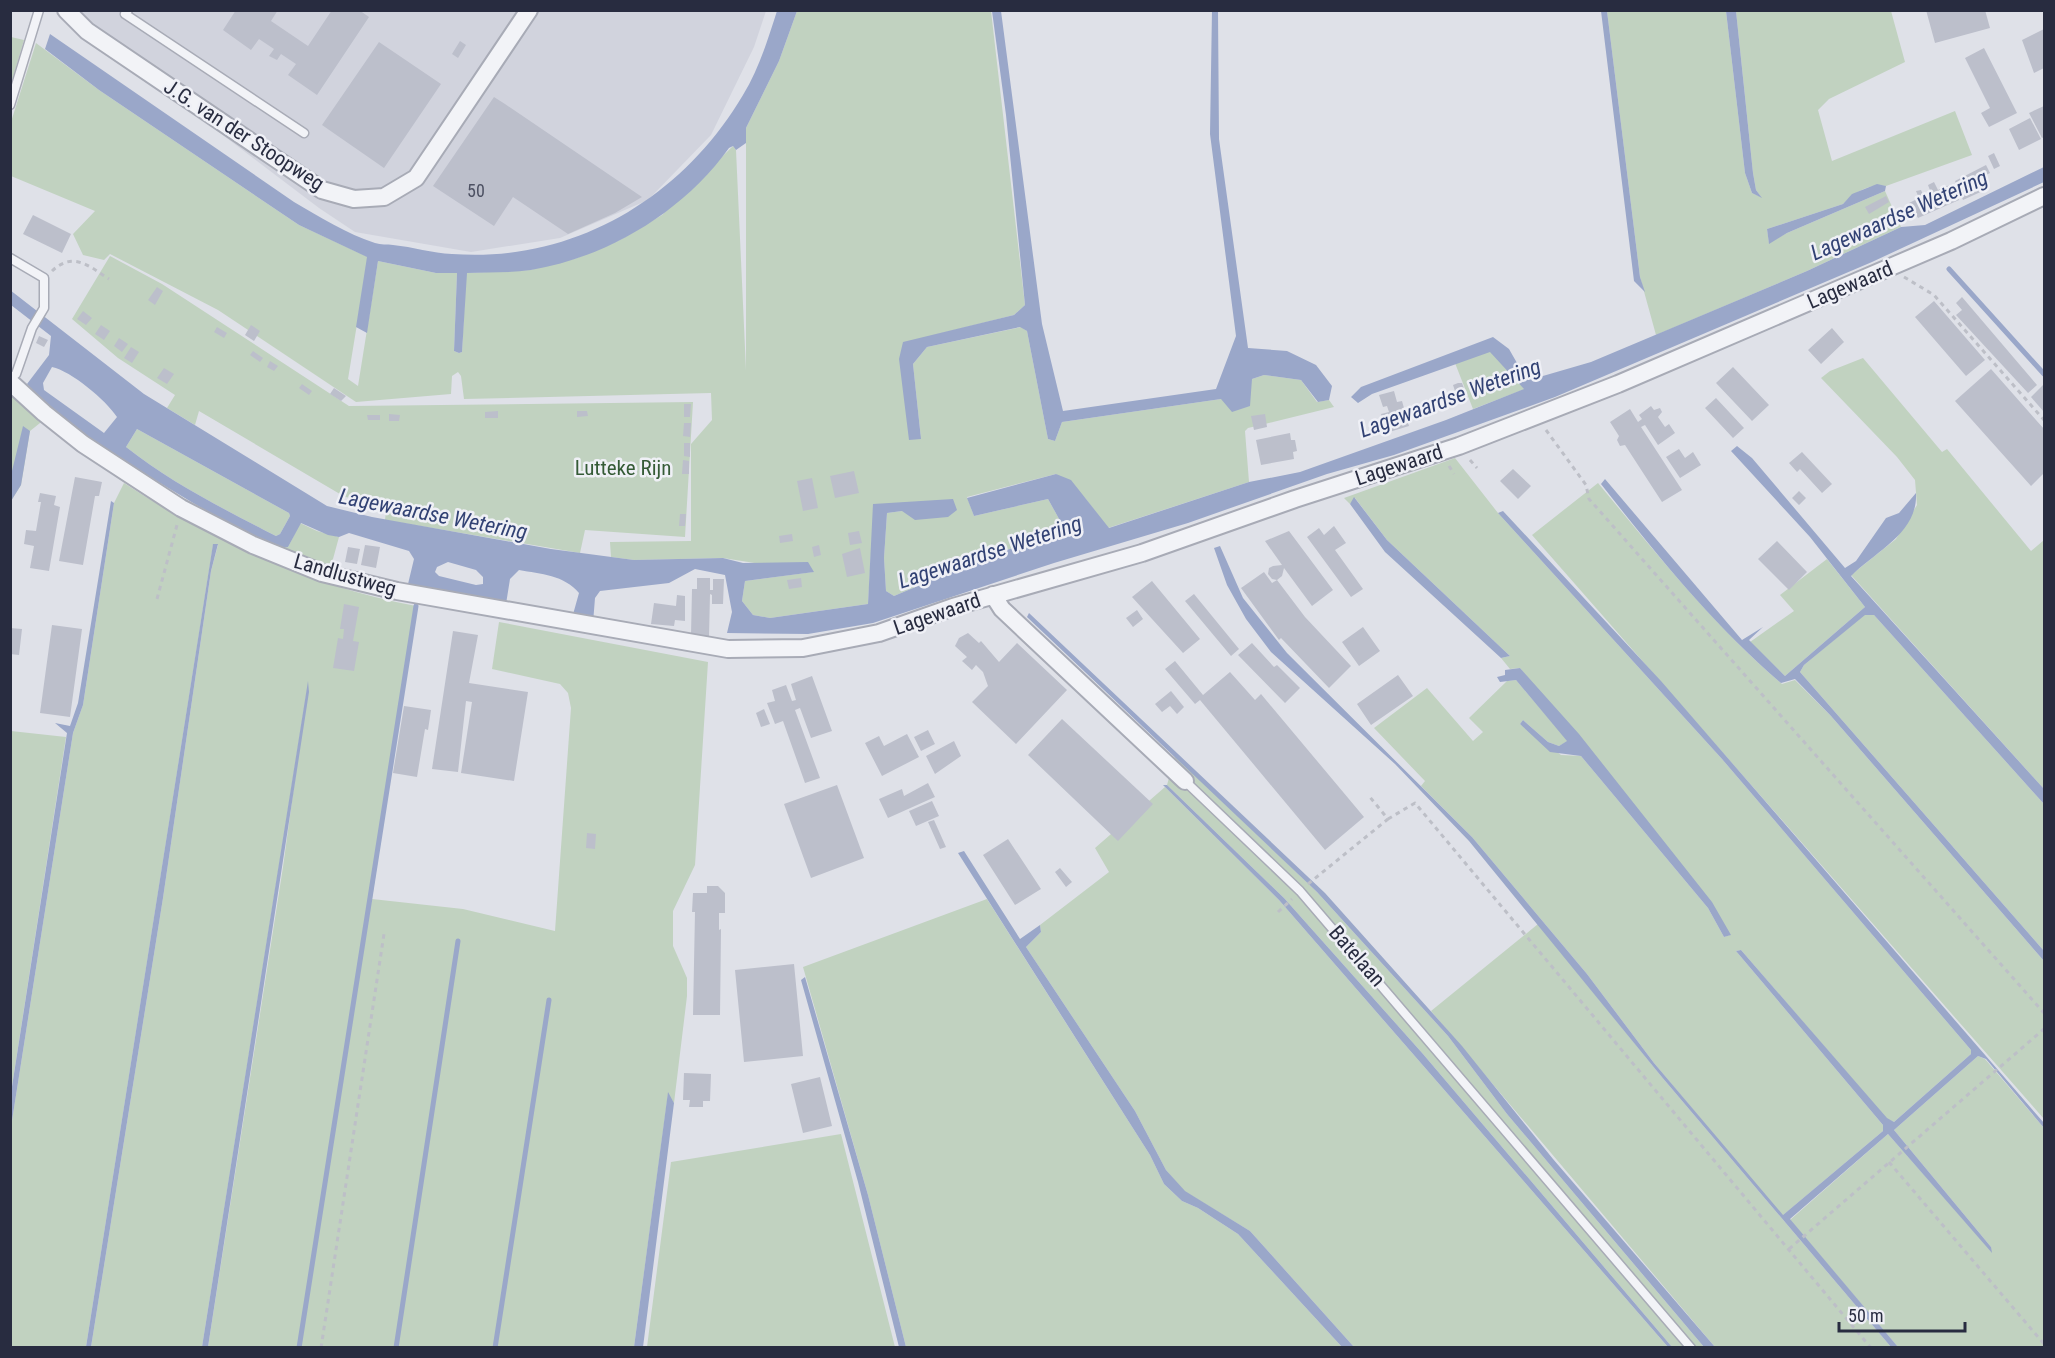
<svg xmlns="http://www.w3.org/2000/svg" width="2055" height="1358" viewBox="0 0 2055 1358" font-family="'Roboto Condensed',sans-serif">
<rect width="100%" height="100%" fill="#dfe1e8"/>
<path fill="#d1d3dd" d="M59,11H766L754,47L711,135L648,200L560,238L471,252L355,232L319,208Z"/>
<path fill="#c1d2c0" d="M797,11H991L1025,305L1014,315L903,343L921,439L913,364L927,347L1021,327L1027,331L1048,439L1055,441L1062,422L1221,399L1252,379L1264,375L1301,380L1317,402L1329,400L1334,407L1248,428L1245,431L1249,482L1108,528L1085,498L1056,474L967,497L974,516L1048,499L1063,526L1055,534L992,555L894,596L886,591L884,558L887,513L902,511L948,517L874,504L868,604L770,618L753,615L742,601L745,581L813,572L723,558L634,560L611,557L610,542L691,541V444L712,420L711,393L464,399L461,376L458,372L452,376L451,394L356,402L218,310L110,254L104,260L83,255L73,234L95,211L11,176L10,125L36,43L99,90L299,225L368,257L348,379L358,386L378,261L436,273H457L454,351L459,353L462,352L466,273L530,270L577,258L620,240L662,215L733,146L736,150L746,370V128L779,61Z
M1607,11H1726L1745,173L1752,193L1761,197L1756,190L1753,173L1736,11H1891L1905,62L1829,99L1818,110L1832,161L1955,111L1972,155L1886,186C1870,183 1854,192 1843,204L1767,229L1769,243L1787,233L1885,191L1901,227L1807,271L1656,335L1640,277Z
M11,37L24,40L11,84L10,37Z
M110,256L162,284L349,406L693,402L685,537L585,530L580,553L385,520L387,503L345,497L199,411L195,425L167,408L175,395L118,358L72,319Z
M1493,348L1525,389L1473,409L1455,363Z
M1863,358L1942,452L1947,449L2031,551L2044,540V789L1851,575L1896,539L1917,505L1915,480L1897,457L1821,378L1830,371Z
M27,384C47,406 72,425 97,443C124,463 262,550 288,547L300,523L317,531L339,537L330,570C252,544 183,505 115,460C83,439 51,417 25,389Z
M13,394L45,419L30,431L21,485L11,501L10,397Z
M137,429L289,513L290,516L280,534L276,536L264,530C216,505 169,481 126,447Z
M1455,458L1498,513L1722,759L1971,1050V1054L1894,1122L1887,1119L1741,950L1736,951L1883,1125V1131L1782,1216L1654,1063L1587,974L1472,837L1421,786L1425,781L1374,728L1427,688L1473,741L1483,732L1469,718L1507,681L1516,680L1568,741L1559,746L1548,742L1523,720L1520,724L1561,755L1581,756L1708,908L1724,937L1730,935L1520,668L1510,669L1501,658L1510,656L1387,540L1355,498L1350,504L1344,498Z
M124,483C214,542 310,586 416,606L372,899L463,909L555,931L571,708L568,693L560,684L492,669L499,622L708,662L695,865L673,911V946L687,978V996L674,1103L668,1094L634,1347H208L283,867L308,684L202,1347H91L163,898L211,571L218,545H213L86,1347L11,1348V1127L73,733L83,705L114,503Z
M1598,483C1656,553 1713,625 1782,684L1795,680L1831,716L2044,961V1119L1532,535Z
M1827,559L1865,607L1785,676L1750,642L1794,611L1780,595Z
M1865,614L1874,615L2044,804V951L1800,672L1804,665Z
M11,731L66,737L11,1093Z
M1175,756L1317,892L1448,1036L1507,1114L1704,1347H1672L1423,1054L1284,898L1167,785Z
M1165,787L1279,900L1668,1347H1354L1250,1231L1184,1191L1166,1170L1135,1111L1026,947L1041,932L1040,925L1109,872L1095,848Z
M987,899L1150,1155L1164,1184L1182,1201L1198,1208L1238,1234L1342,1347H906L868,1195L803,967Z
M1538,924L1661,1076L1891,1347H1715L1431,1011Z
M1978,1056L1985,1059L2044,1128V1347H1898L1790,1220L1888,1134L1991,1251V1247L1894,1130Z
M841,1134L895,1347H647L671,1162Z"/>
<path fill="#9aa7c9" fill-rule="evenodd" d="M777,11H797L779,61L746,128V143L736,150L733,146L729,148C683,212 608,257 531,270C510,273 488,272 467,273L462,352L459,353L454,351L457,273H436L378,261L367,333L356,327L367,257L299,225L99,90L45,49L50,34L294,202C320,217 347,234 375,243C381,245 387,244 393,245C413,247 432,253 452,254C574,263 682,198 743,95C759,69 768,39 777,11Z
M992,11H1001L1042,324L1063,411L1216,389L1236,336L1210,134L1212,10L1218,11L1219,139L1248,348L1287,351L1316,365L1332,386L1329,400L1318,402L1301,380L1264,375L1252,379L1250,406L1232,412L1221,399L1062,422L1055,441L1048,439L1027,331L1020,327L927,347L913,364L921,439L909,440L899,359L903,342L1014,315L1025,305L1006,115Z
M1601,11H1607L1640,277L1645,292L1634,281Z
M1726,11H1736L1753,173L1756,190L1762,198L1752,193L1745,173Z
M2044,167V182L1872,262L1555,397L1394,455L1327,474L1188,523L1054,563L873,623L808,634L727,633L732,612L725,575L695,569L669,583L600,591L595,598L593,623L572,618L579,593C564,575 541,574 519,570L510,579L506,604L408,584L414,559L409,551L349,533L339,537L328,535L301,523L288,547L280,548C233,528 191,502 147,475C105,448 60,421 27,384L49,355L51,336L11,305L10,290L144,394L327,506L372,517L551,549L634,560L723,558L743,563L808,562L814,572L745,581L742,601L753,615L770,618L868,604L873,504L953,499L957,510L948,517L915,520L902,511L887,513L884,558L886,591L894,596L992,555L1055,534L1063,526L1048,499L974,516L967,498L1056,474L1071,480L1109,528L1249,482L1300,472L1446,420L1524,389L1490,352L1372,394L1358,403L1351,397L1361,387L1493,337L1509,349L1521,370L1536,378L1591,362L1807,271L1901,227L1925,225ZM52,367C71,371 106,400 117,417L104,433L44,390L43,383ZM137,429L289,513L290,516L280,534L276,536L264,530C216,505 169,481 126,447ZM448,562L476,570L483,577V584L476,585L439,576L435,572L437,567Z
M1877,184L1886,186L1885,191L1787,233L1769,244L1767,229L1843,204L1852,194Z
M23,426L30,431L21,485L11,501V475Z
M1737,446L1752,458L1845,568L1856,561L1886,518L1899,513L1916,493C1918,533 1876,551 1851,576L2044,789V804L1874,615H1865L1804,665L1800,672L2044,951V961L1831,716L1795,679L1781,683C1713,625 1656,554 1601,484L1605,479L1742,640L1763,627L1749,640L1785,676L1865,607L1810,537L1731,451Z
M1354,497L1387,540L1510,656L1501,658L1385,552L1350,504Z
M111,501L114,503L83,705L73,733L11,1127V1093L67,733L55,723L70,726L78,703Z
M1503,511L1661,681L2044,1123V1128L1986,1059L1978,1056L1894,1130L1991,1247L1992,1253L1888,1134L1790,1219L1898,1347H1891L1661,1076L1469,841L1395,764L1271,652L1246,619L1227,585L1214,548L1220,546L1243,598L1287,653L1472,837L1587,974L1654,1063L1783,1215L1883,1131V1125L1736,951L1741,950L1887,1118L1894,1122L1971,1054V1050L1722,759L1498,513Z
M213,544H218L211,571L163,898L91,1347H86Z
M1029,613L1325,893L1462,1046L1553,1159L1715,1347H1704L1507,1114L1448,1036L1317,892L1027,617Z
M1520,668L1579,734L1712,902L1731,935L1724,937L1708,908L1581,756L1550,752L1520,724L1523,720L1548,742L1559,746L1567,741L1516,680L1500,682L1497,677L1505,675V670Z
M308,681L309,692L208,1347H202Z
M1163,785H1167L1284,898L1423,1054L1672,1347H1668L1279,900Z
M964,851L1020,939L1040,925L1041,932L1026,947L1135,1111L1166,1170L1185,1191L1250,1231L1354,1347H1342L1238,1234L1198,1208L1182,1201L1164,1184L1150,1155L958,853Z
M805,977L868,1195L906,1347H899L858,1182L801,980Z
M668,1092L674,1103L643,1347H634Z"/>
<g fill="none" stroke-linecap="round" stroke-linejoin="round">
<path stroke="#9aa7c9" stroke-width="5" d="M1949,269L2044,374
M299,1348L416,606
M396,1348L458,941
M495,1348L549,1000"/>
</g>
<path fill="#bcbfcb" d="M236,10H278L271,21L308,46L332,10H359L369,17L317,95L288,75L296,64L281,54L277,60L269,56L274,49L259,39L251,50L223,30Z
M1926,10H1985L1990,28L1935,43Z
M2044,29V68L2034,73L2022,40Z
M460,41L466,45L458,58L452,54Z
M379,42L441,84L384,168L322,125Z
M1984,48L2017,113L1989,127L1981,113L1990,108L1965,58Z
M494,97L505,104L642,197L615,213L568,234L513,197L494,226L433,186Z
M2044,106V137L2042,138L2029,113Z
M2030,118L2041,139L2019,150L2009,129Z
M1994,153L2000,166L1994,169L1988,156Z
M1986,165L1990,173L1982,177L1987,189L1963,200L1955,181Z
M1934,182L1938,190L1952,184L1959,200L1918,218L1909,203L1919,198L1916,191L1921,190L1924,197L1931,193L1928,185Z
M1886,196L1889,202L1869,214L1865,207Z
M33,215L71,234L62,253L23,234Z
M157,287L163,291L155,305L148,300Z
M1962,297L2037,385L2028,393L1956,315L1962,310L1956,303Z
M1934,301L1985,360L1966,376L1915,317Z
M83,311L92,318L86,325L77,319Z
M101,325L110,331L104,340L95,334Z
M251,325L260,331L254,341L245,335Z
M217,327L227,333L224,338L214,332Z
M1832,328L1844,342L1821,364L1808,350Z
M39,336L48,340L44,347L36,343Z
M119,338L128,344L122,352L114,346Z
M131,347L139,352L132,363L124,358Z
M253,351L263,358L260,362L250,355Z
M270,361L278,366L274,371L267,367Z
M1733,367L1769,405L1752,421L1716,383Z
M164,368L174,374L167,384L157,378Z
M1991,369L2044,429V473L2031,486L1955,401Z
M1458,383H1462L1468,399L1459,403L1453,385Z
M302,384L312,391L309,395L299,388Z
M2043,385L2044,387V412L2031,397Z
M334,388L346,396L341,401L330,394Z
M1394,391L1397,402L1402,401L1409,426L1386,433L1381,414L1389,412L1387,406L1383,407L1379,395Z
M1716,398L1744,428L1733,438L1705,408Z
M684,404H691L690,417H684Z
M1651,406L1654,410L1660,408L1662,412L1658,417L1665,427L1669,424L1675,433L1658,445L1645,425L1641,427L1682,490L1662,502L1625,445L1620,446L1617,440L1619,436L1610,422L1630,409L1638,422L1642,419L1639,415Z
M498,411V418H485V412Z
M577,411H587L588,416L577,417Z
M389,414L400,415L399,421H389Z
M1265,414L1267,427L1254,430L1251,416Z
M367,415H380V420H368Z
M684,423H691L690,437L683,436Z
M1290,433L1291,440H1295L1297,451L1293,452L1294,459L1261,465L1256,440Z
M684,443H690V457L684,456Z
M1679,449L1685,458L1693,452L1701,465L1680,478L1666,457Z
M1802,452L1832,484L1822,493L1800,469L1797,472L1789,463Z
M683,460L689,461V474H682Z
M1513,469L1531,486L1518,499L1500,481Z
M854,471L859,493L835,498L830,476Z
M75,477L102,482L99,496H95L83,565L59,561Z
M812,478L818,508L803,511L797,481Z
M1799,491L1806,498L1799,505L1792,498Z
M40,493L56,496L54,505L60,507L49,571L30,568L34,546L24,544L26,530L36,531L41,502H38Z
M680,514H686L685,526H679Z
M1334,526L1346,543L1335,550L1363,589L1351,597L1307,537L1319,528L1324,535Z
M859,531L862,543L850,545L848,533Z
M1289,531L1333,590L1312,606L1284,568L1282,576L1277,580L1272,579L1268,574L1269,568L1273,566L1282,565L1265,541Z
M792,534L793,541L780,543L779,536Z
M1777,541L1807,572L1789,590L1758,559Z
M365,545L380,547L376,568L361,565Z
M819,545L821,555L814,557L812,547Z
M348,547L360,549L357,564L345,562Z
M860,548L865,573L847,577L842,554Z
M1264,572L1272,583L1277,580L1305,617L1351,666L1329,688L1281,638L1279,640L1241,588Z
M697,578H710V590H713V579H724L723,604H712V595L710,594L709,637L691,635L692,589H697Z
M801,578L802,587L789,589L787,580Z
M1152,581L1200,639L1183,653L1132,597Z
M1194,594L1239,649L1231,656L1185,601Z
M677,595L685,596V621L675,620L674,626L651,624L654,603L676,606Z
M344,604L359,607L353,641L359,642L354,671L333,668L338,638L343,639L344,629H340Z
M1137,610L1143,619L1133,627L1126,618Z
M52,625L82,629L70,717L40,713Z
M1363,627L1380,651L1359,666L1342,642Z
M10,628L22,629L19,655L10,654Z
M453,631L478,635L469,683L528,692L514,781L461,773L472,702L466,701L458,772L432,769Z
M968,633L979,643L981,641L999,662L1017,643L1067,690L1016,744L972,702L988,686L983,672L976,665L972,670L962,661L967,657L955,646L959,638Z
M1252,643L1274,667L1277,665L1300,688L1285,703L1238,655Z
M1175,661L1203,695L1230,672L1255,700L1261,694L1364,817L1325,850L1200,700L1195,704L1165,669Z
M1398,675L1413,696L1371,725L1357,704Z
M812,676L832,731L811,738L800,708L795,710L820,778L805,783L783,721L775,724L767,703L775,701L772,690L786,685L792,701L796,700L791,684Z
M1171,691L1184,707L1177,714L1170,706L1162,712L1155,704Z
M404,706L431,710L428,730L425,729L417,777L393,773Z
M764,709L770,724L761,727L756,713Z
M1062,719L1153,804L1118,841L1028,755Z
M928,730L935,744L921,751L914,737Z
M907,734L919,757L882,776L865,743L879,736L884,746Z
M954,741L961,756L935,774L926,756Z
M928,783L935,797L888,818L879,799L902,789L904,796Z
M837,785L864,858L811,878L784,804Z
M932,801L939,816L916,826L909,811Z
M934,820L946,847L940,849L928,822Z
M587,833L596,834L595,849L586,848Z
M1008,839L1041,889L1015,905L983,855Z
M1060,868L1072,882L1066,887L1055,872Z
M707,886H718L725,893V913H719V930L721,929L720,1015H693L695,912H692L693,893H707Z
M794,964L803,1056L744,1062L735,970Z
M684,1073L711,1074L710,1101H703V1107H689L690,1100H683Z
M820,1077L832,1126L803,1133L791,1084Z"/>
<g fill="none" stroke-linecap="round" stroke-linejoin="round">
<defs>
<path id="lane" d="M128,10L125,14L304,133
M10,105L39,10
M10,258L44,278V308L32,328L16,374L10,379
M1185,781L1300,891L1691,1348"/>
<path id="street" d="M66,10L87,31L322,190L354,199L384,197L416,178L529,10
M10,382L44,413L83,444L181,508L253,545L322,573L397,591L728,649L803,648L879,633L953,607L1142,553L1295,499L1459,446L1618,384L1951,241L2044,196
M993,595L1002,609L1185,781"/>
</defs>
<use href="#lane" stroke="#a8abb6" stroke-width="11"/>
<use href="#street" stroke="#a8abb6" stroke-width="20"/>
<path stroke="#bdbfc7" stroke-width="3" stroke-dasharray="4.5 4.5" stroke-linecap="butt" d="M52,271C73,251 89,266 109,279
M1904,277L1934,295L2044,420
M1546,430L1586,485L1589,499L2044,1013
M1470,460L1477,468
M1449,466L1454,474
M157,599L177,525
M1388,819L1415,803L1871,1348
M1308,884L1388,819L1369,796
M1278,912L1292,899
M1889,1162L2044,1344
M1789,1249L2044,1029
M321,1348L384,934"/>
<use href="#lane" stroke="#f2f3f7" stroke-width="8"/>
<use href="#street" stroke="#f2f3f7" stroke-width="16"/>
</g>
<g text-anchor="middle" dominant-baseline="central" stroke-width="5" stroke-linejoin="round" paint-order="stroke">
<g font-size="18" fill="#4d5163">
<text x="476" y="190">50</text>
</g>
<g font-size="21" fill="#282c40" stroke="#eff0f6">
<text transform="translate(244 135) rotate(33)">J.G. van der Stoopweg</text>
<text transform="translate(1850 285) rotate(-23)">Lagewaard</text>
<text transform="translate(1399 465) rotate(-18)">Lagewaard</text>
<text transform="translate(345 575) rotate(16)">Landlustweg</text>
<text transform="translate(937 614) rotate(-19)">Lagewaard</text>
<text transform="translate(1357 956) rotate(49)">Batelaan</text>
</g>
<g font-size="21" fill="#355b36" stroke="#eff0f6">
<text x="623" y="468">Lutteke Rijn</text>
</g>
<g font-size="22" font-style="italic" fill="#324274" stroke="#eff0f6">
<text transform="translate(1899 215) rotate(-24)">Lagewaardse Wetering</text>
<text transform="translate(1450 398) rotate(-20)">Lagewaardse Wetering</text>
<text transform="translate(433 514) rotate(11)">Lagewaardse Wetering</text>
<text transform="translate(990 552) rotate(-18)">Lagewaardse Wetering</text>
</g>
</g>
<rect width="2055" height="1358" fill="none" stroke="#282c40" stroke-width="24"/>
<path d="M1839 1322v9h126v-9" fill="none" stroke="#282c40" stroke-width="3"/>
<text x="1848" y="1322" font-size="18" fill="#282c40" stroke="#eff0f6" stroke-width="4.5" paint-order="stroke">50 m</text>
</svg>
